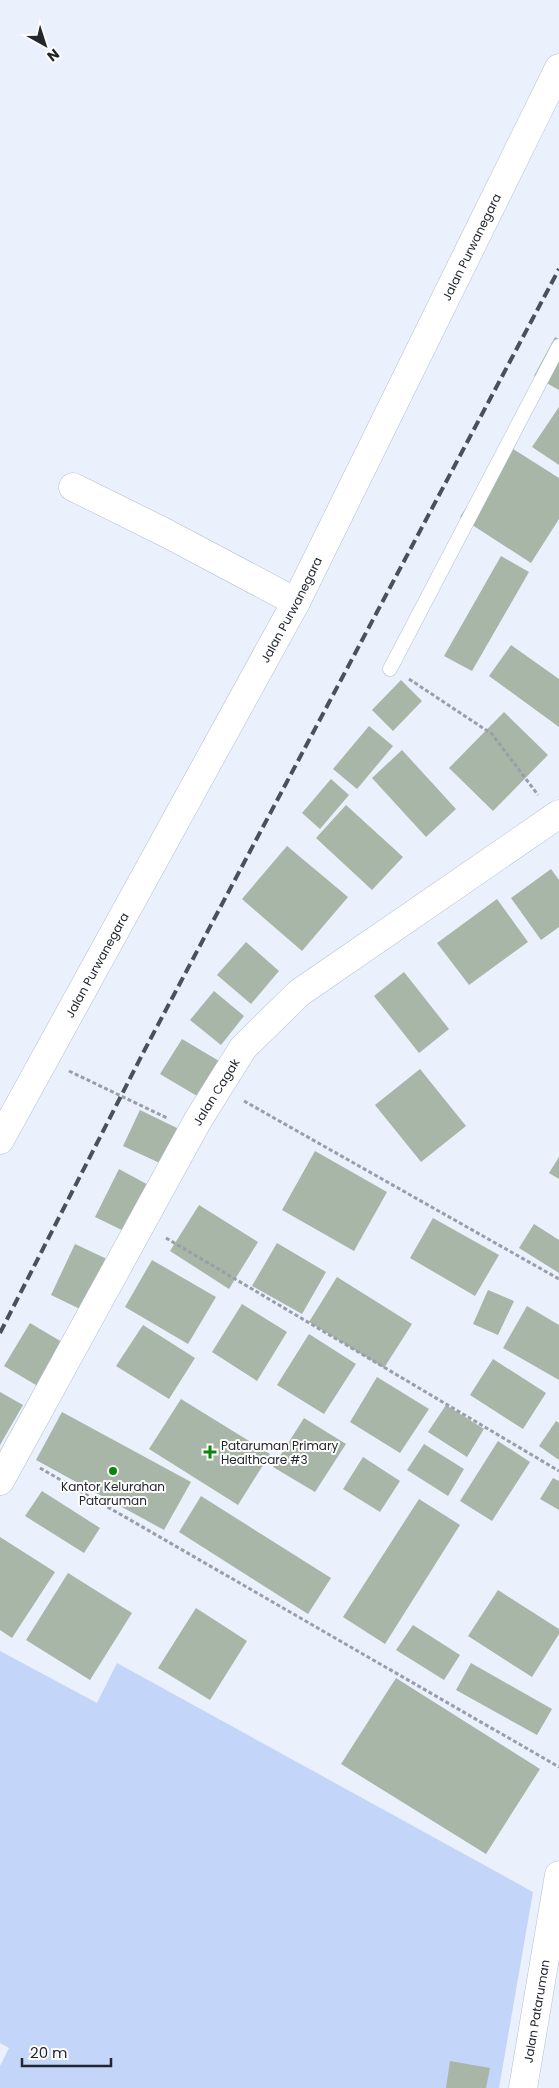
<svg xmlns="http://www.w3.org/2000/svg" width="559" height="2088" viewBox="0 0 559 2088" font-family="Poppins,sans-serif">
<rect width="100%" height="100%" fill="#eaf0fc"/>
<path fill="#c3d5f8" d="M0,1651L97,1703L117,1663L533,1892L499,2088H0V2066L9,2048L0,2043Z"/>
<path fill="#a7b6a6" d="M555,337L559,339V390L534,376Z
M559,407V465L532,447Z
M507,445L559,478V519L531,563L460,517Z
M501,556L529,572L472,671L444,656Z
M511,645L559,679V727L489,676Z
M401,680L422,701L393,731L372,710Z
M504,712L548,755L493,811L449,768Z
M369,726L393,746L357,789L333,769Z
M402,750L456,809L426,837L372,778Z
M331,779L349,795L320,829L302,813Z
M346,805L403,857L372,890L316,838Z
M287,846L348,897L302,951L242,899Z
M551,869L559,880V927L541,940L511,898Z
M497,899L528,942L469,985L437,943Z
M246,942L279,971L251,1004L217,975Z
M404,972L449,1029L419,1053L374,996Z
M214,991L244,1016L221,1045L190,1020Z
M182,1039L219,1061L197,1096L160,1074Z
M420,1069L466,1126L421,1162L375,1105Z
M140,1110L181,1130L164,1165L123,1146Z
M315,1151L387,1192L354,1251L282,1210Z
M559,1157V1179L549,1173Z
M119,1169L152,1187L128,1233L95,1217Z
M199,1205L258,1242L229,1289L170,1251Z
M433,1218L499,1255L475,1296L410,1258Z
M534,1224L559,1240V1273L519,1248Z
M277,1243L326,1272L302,1314L252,1286Z
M75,1244L109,1260L84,1311L51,1295Z
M152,1260L216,1297L188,1344L125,1307Z
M337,1277L412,1324L384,1368L309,1322Z
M488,1290L514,1301L498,1335L473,1324Z
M242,1304L287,1332L257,1381L212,1352Z
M527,1306L559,1325V1380L503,1348Z
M30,1323L67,1345L41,1388L4,1366Z
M143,1325L195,1358L169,1399L116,1366Z
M309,1334L356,1364L324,1414L277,1385Z
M493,1359L546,1393L523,1429L470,1395Z
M377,1377L429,1409L400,1453L350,1422Z
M0,1392L23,1405L0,1445Z
M181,1399L270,1454L238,1505L149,1449Z
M446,1405L484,1429L467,1457L428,1432Z
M62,1412L191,1482L164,1530L36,1460Z
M304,1418L346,1444L315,1492L273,1467Z
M556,1421L559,1423V1460L539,1446Z
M498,1441L530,1462L492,1521L460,1501Z
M424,1444L464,1469L448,1496L407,1470Z
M363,1457L400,1481L380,1512L343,1489Z
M553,1478L559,1481V1510L540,1499Z
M42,1491L100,1528L84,1553L25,1516Z
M201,1496L331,1578L308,1614L179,1532Z
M419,1499L460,1525L385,1644L343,1617Z
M0,1537L55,1572L12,1638L0,1630Z
M68,1573L132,1613L90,1680L26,1640Z
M498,1590L559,1629V1634L532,1677L468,1636Z
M196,1608L247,1641L210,1700L158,1668Z
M413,1625L460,1655L444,1680L396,1650Z
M471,1663L552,1709L537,1735L456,1690Z
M396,1678L540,1769L486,1854L341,1764Z
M450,2061L490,2068L486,2088H446Z"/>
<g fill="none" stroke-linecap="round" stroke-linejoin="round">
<defs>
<path id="service" d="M390,669L559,346"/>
<g id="minor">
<path d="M73,487L166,533L296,602"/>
<path id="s1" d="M0,1481L198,1120L243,1048L299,993L559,814"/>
</g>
<g id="tertiary">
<path id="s2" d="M0,1140L296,602L559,68"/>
<path id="s3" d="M523,2088L559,1875"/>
</g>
</defs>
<use href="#service" stroke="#b6bfd2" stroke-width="15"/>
<use href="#minor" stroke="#b6bfd2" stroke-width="29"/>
<use href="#tertiary" stroke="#b6bfd2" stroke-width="29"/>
<path stroke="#999ea8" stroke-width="3" stroke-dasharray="4 2.5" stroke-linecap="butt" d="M409,679L492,734L538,795
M69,1071L167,1118
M244,1101L559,1279
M166,1238L559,1471
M40,1468L559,1767"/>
<use href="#service" stroke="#fff" stroke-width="14"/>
<use href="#minor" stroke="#fff" stroke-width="28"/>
<use href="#tertiary" stroke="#fff" stroke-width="28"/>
<path stroke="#4c5058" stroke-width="4" stroke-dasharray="10 5" stroke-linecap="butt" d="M0,1333L143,1053L559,269"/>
</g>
<g fill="#0a870a" stroke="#fdfdfd" stroke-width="2">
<path d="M207.5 1444.5h5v5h5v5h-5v5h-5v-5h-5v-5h5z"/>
<circle cx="113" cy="1471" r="5"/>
</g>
<g text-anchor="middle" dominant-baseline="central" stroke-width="4" stroke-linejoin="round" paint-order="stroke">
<g font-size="12" fill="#22262d" stroke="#fdfdfd">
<text stroke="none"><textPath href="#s2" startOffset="1010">Jalan Purwanegara</textPath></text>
<text stroke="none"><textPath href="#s2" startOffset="605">Jalan Purwanegara</textPath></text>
<text stroke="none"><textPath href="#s2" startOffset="200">Jalan Purwanegara</textPath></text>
<text stroke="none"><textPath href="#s1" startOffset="445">Jalan Cagak</textPath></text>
<text stroke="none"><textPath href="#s3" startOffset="78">Jalan Pataruman</textPath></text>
</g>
<g font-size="12" fill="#22262d" stroke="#fdfdfd" text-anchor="start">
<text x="221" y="1445">Pataruman Primary<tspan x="221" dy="14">Healthcare #3</tspan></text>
<text x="113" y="1486" text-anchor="middle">Kantor Kelurahan<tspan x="113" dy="14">Pataruman</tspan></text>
</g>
</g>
<g transform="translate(45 45) rotate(141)" stroke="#fdfdfd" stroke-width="4" paint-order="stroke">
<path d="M0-4L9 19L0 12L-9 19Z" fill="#22262d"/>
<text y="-8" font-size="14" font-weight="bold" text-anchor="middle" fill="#22262d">N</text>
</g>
<path d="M22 2058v8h89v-8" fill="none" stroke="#22262d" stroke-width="2.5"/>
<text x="30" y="2058" font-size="15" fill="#22262d" stroke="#fdfdfd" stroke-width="4" paint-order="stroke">20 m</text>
</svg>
